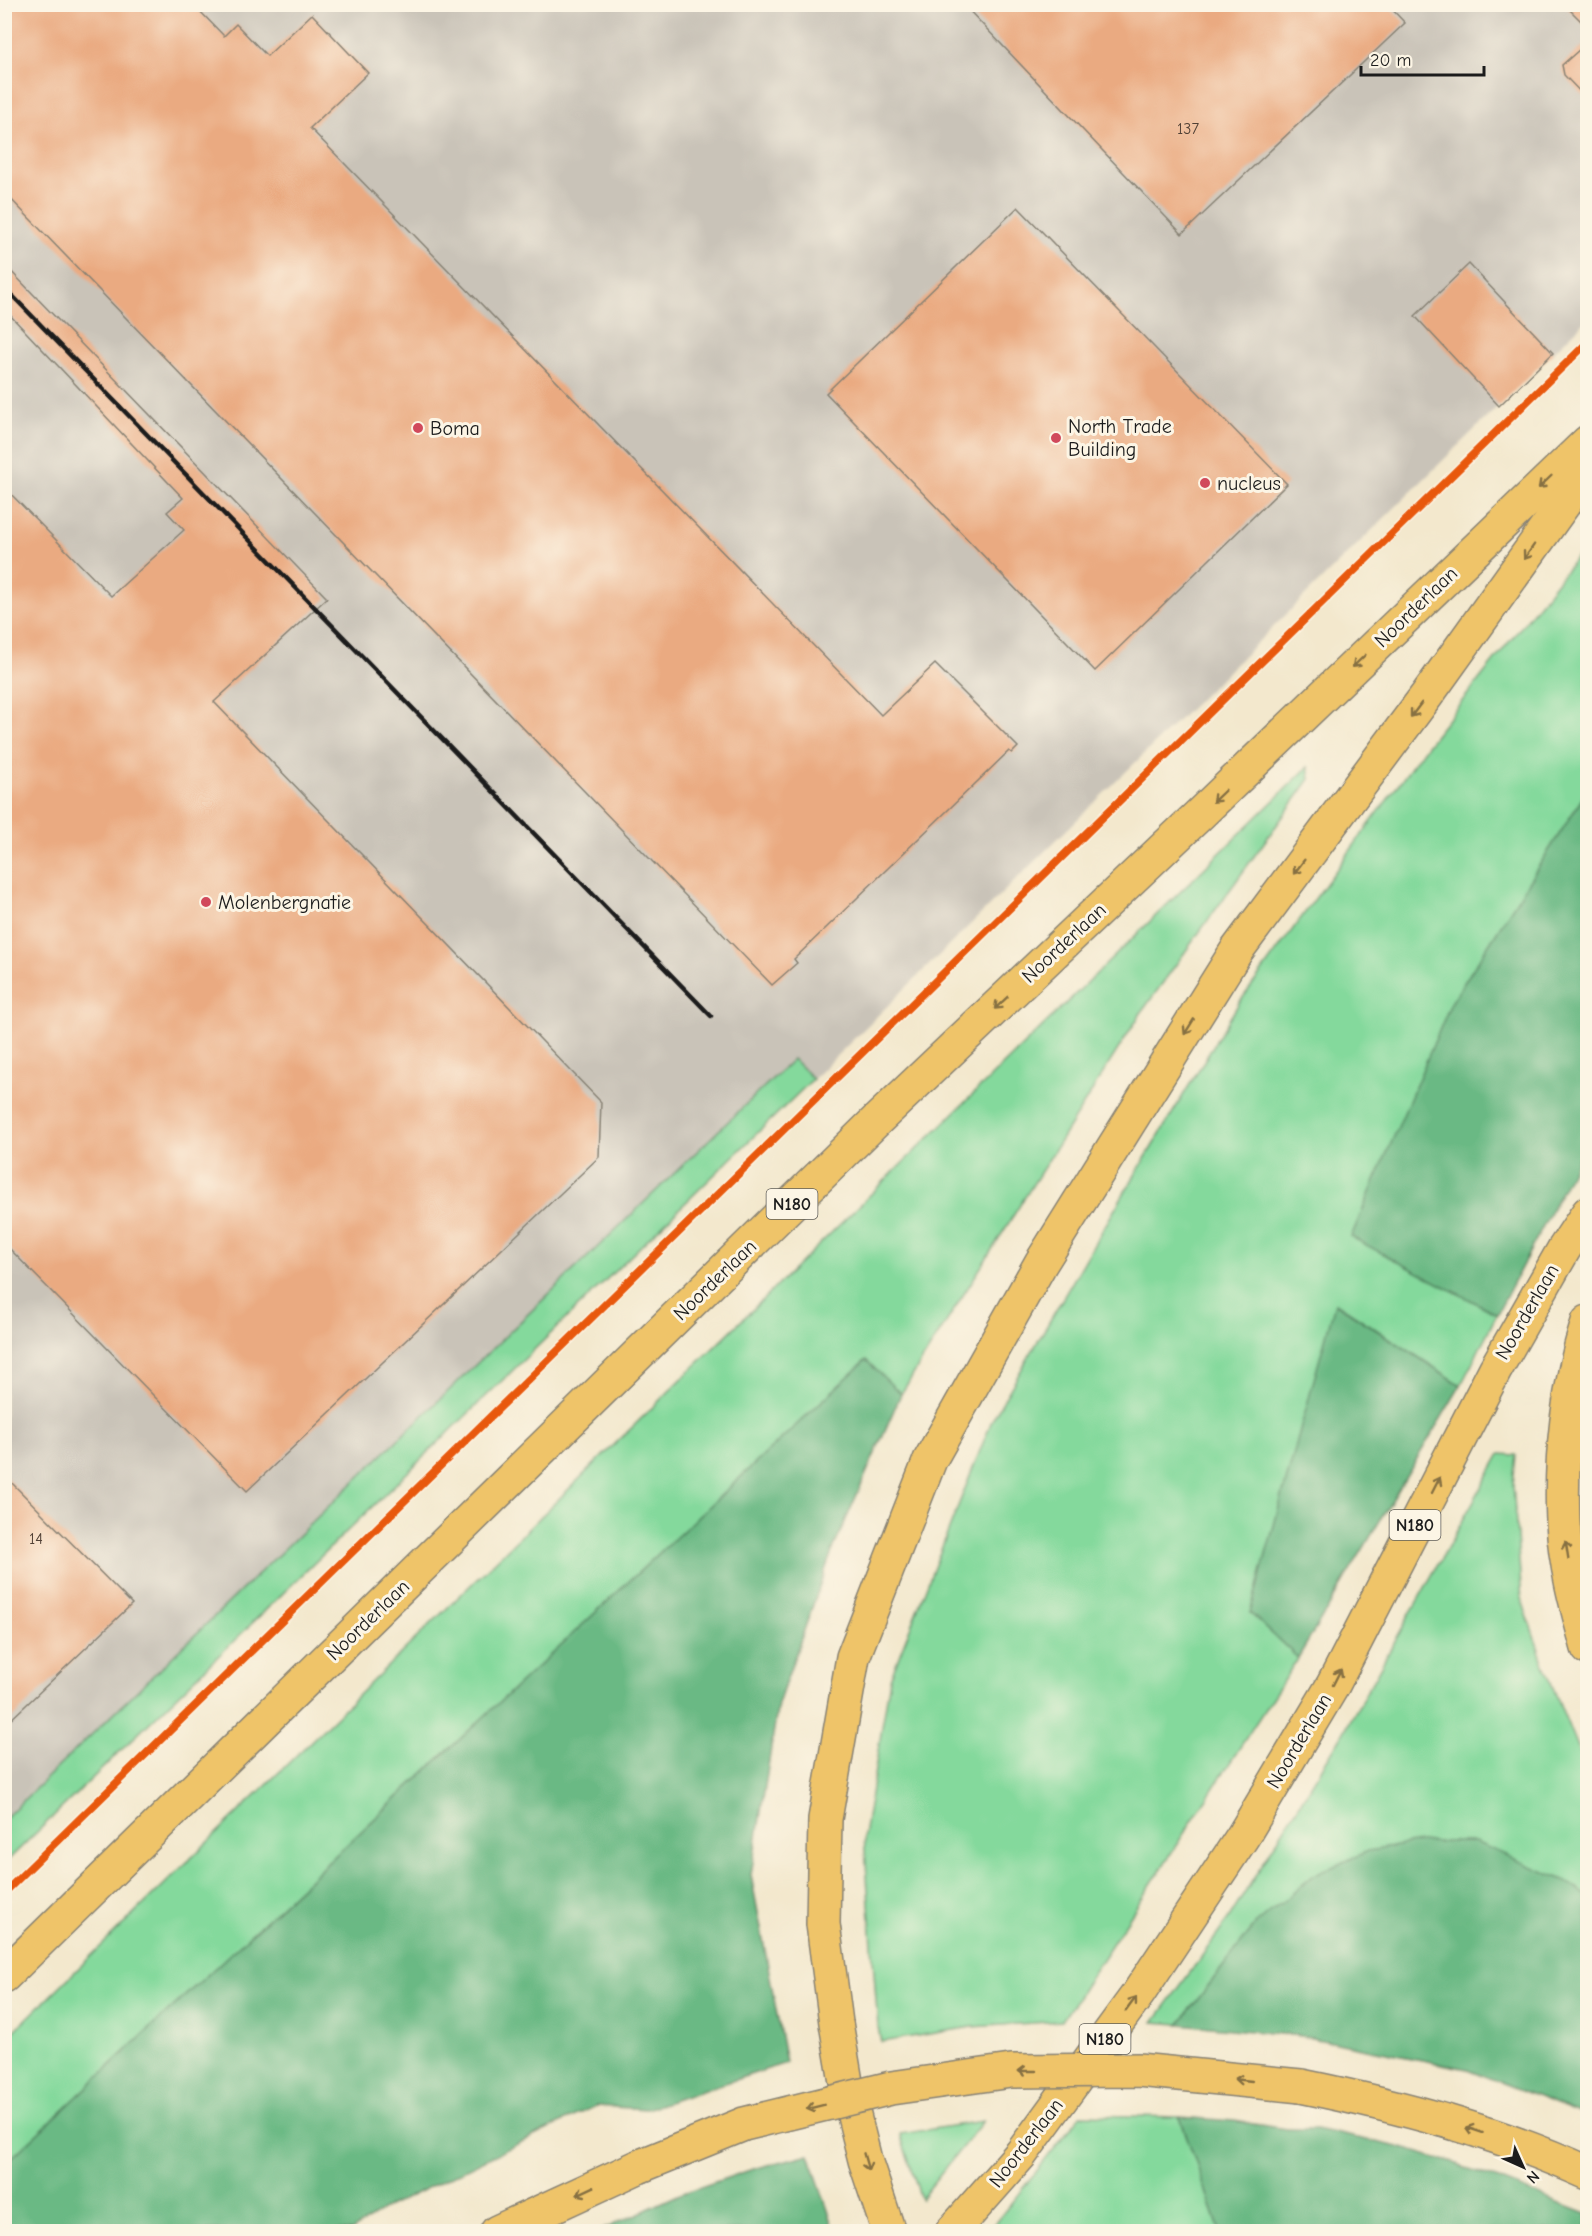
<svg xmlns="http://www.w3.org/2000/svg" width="1592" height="2236" viewBox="0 0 1592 2236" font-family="'Comic Neue',sans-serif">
<rect width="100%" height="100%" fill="#fcf5e5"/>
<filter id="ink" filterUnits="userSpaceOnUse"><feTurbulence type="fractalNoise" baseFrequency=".0167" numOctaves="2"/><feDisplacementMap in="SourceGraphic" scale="12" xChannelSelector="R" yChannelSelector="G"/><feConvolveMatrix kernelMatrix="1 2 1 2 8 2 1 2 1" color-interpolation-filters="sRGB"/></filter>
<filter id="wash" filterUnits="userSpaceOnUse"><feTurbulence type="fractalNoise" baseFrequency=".008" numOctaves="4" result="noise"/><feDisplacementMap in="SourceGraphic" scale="24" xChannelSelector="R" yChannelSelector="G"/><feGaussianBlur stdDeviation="1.35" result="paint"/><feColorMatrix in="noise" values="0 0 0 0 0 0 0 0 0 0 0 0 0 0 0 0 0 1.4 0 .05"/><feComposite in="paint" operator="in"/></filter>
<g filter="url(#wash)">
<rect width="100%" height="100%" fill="#f3e8cd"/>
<path fill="#c9c3b8" d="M5,5H1587V319L813,1079L5,1863Z"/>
<path fill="#84d99c" stroke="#507a5c" stroke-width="1.5" d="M1587,544V791L1451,1003L1352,1237L1497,1314L1461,1385L1336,1303L1250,1613L1298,1658L1062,2021L972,2027L881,2042L878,2027L864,1836L890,1679L992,1420L1123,1195L1239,1003L1428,744Z
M1308,767L1310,779L1141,1013L901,1394L865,1361L5,2164V2040Z
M793,1059L813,1079L5,1863V1818Z
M1500,1454L1516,1455L1513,1485L1522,1600L1544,1665L1579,1752L1587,1765V1896L1566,1881L1255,1925L1179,2024L1154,2022L1228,1920L1341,1737Z
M1081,2115L1180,2117L1220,2231L988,2232Z
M983,2121L921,2199L900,2134Z"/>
<path fill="#6bb984" stroke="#446a50" stroke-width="1.5" d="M1587,791V1142L1497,1314L1351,1237L1451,1003Z
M1335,1303L1461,1385L1298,1658L1250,1613Z
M866,1360L901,1394L831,1554L778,1704L751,1875L786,2063L647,2109L596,2106L384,2209L352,2231H5V2164Z
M1419,1842H1475L1566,1881L1587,1896V2116L1467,2069L1301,2036L1179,2024L1255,1925L1314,1875L1368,1851Z
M1180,2117L1234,2121L1287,2129H1316L1399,2147L1460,2165L1587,2214V2231H1220Z
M809,2154L835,2231H600L680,2194L750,2170Z"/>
<g id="blocks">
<path fill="#eaaa81" d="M4,4H193L224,36L236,24L267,56L312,14L368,73L310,128L881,715L935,664L1018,747L1012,753L1009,751L794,959L797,963L772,985L4,192Z
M963,4H1387L1405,23L1182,234Z
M1564,4H1588V28Z
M1588,42V100L1564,75L1562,65Z
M1018,207L1287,484L1095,671L826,393Z
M4,264L327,598L214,702L601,1102L599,1157L247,1491L4,1243V487L111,596L184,530L167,512L183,498L7,312L4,314Z
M1469,264L1553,353L1499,406L1415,316Z
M4,1475L132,1604L4,1726Z"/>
</g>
</g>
<g filter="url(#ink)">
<use href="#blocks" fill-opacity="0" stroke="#888274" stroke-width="1.5"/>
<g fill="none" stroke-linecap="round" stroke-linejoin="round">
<defs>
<path id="primary" d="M4,1976L877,1120L1200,814L1588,442"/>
<path id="highway" d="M1588,1322C1568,1385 1560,1456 1563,1522C1565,1565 1577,1608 1588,1648
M1301,2086C1399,2106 1496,2131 1588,2173
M497,2232L638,2167
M889,2232L865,2160L847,2088L836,2023L823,1924L825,1819L853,1657L930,1460L1041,1263L1237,950L1427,695L1588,470
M952,2232L1021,2154L1138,1994L1243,1836L1333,1685L1495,1370L1564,1249L1588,1213"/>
</defs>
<use href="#primary" stroke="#888274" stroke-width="36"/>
<use href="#highway" stroke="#888274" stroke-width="36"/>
<use href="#primary" stroke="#efc469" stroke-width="33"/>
<use href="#highway" stroke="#efc469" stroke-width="33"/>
<path stroke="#1c1c1c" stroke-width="4.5" d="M4,287L711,1016"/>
<defs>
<path id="highway-bridge" d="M638,2167L744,2124L891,2088L1011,2071L1138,2070L1301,2086"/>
</defs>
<use href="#highway-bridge" stroke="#888274" stroke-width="36" stroke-linecap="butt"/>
<use href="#highway-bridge" stroke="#efc469" stroke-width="33"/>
<defs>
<path id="cycleway" d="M4,1893L1588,342"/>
</defs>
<use href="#cycleway" stroke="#fcf5e5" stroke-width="11"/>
<use href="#cycleway" stroke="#e8590c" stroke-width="8"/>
</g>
<defs><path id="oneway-shaft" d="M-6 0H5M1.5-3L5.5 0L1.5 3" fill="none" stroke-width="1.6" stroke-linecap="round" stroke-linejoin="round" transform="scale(1.5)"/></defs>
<g stroke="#867042">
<use href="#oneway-shaft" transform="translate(1545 482) rotate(136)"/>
<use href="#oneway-shaft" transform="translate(1529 552) rotate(125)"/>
<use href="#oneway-shaft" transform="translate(1359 661) rotate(136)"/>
<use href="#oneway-shaft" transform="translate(1416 710) rotate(127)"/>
<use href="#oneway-shaft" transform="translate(1219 796) rotate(136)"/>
<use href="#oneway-shaft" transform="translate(1299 867) rotate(127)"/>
<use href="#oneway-shaft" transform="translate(1001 1003) rotate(137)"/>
<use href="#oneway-shaft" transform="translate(1189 1027) rotate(122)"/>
<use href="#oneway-shaft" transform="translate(1436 1485) rotate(-63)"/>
<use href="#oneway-shaft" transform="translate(1567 1550) rotate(-99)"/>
<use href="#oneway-shaft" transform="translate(1337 1677) rotate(-63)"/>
<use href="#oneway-shaft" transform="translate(1131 2004) rotate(-54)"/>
<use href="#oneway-shaft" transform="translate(1027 2071) rotate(180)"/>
<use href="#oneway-shaft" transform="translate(1243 2080) rotate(-174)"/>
<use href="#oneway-shaft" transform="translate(815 2107) rotate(166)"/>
<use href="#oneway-shaft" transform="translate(1474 2130) rotate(-162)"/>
<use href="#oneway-shaft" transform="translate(866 2162) rotate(74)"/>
<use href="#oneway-shaft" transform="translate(585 2191) rotate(155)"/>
</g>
</g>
<g fill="#d1495b" stroke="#fcf5e5" stroke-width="2">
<circle cx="418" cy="428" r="6"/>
<circle cx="1056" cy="438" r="6"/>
<circle cx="1205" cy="483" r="6"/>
<circle cx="206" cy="902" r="6"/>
</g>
<g text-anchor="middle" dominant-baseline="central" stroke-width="6" stroke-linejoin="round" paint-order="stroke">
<g font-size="16" fill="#504035">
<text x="1188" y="129">137</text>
<text x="36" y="1539">14</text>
</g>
<g fill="#fcf5e5" stroke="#5f5d58" stroke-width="1.5">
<rect x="766.5" y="1189" width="51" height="30" rx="4.5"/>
<rect x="1389.5" y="1510" width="51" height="30" rx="4.5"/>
<rect x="1079.5" y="2024" width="51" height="30" rx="4.5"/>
</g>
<g font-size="18" font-weight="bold" fill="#1c1c1c">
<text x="792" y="1204">N180</text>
<text x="1415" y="1525">N180</text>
<text x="1105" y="2039">N180</text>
</g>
<g font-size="20" fill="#1c1c1c" stroke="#fcf5e5" text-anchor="start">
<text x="1068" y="426">North Trade<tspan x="1068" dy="23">Building</tspan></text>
<text x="430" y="428">Boma</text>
<text x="1217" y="483">nucleus</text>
<text x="218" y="902">Molenbergnatie</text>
</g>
<g font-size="20" fill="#1c1c1c" stroke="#fcf5e5">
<text transform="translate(1416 607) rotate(-44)">Noorderlaan</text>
<text transform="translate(1064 943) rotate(-43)">Noorderlaan</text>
<text transform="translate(715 1280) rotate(-44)">Noorderlaan</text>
<text transform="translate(1527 1312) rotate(-60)">Noorderlaan</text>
<text transform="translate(368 1620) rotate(-44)">Noorderlaan</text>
<text transform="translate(1299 1741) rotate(-59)">Noorderlaan</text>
<text transform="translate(1026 2143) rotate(-52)">Noorderlaan</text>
</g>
</g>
<rect width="1592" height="2236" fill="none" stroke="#fcf5e5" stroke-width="24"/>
<g transform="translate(1523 2167) rotate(135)" stroke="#fcf5e5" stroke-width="4.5" paint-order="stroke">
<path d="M0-4.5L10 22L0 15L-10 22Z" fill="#1c1c1c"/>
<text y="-9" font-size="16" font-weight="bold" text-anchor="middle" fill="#1c1c1c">N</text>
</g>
<path d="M1361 66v9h123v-9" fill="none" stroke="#1c1c1c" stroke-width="3"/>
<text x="1370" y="66" font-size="18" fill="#1c1c1c" stroke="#fcf5e5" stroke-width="4.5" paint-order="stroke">20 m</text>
</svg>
